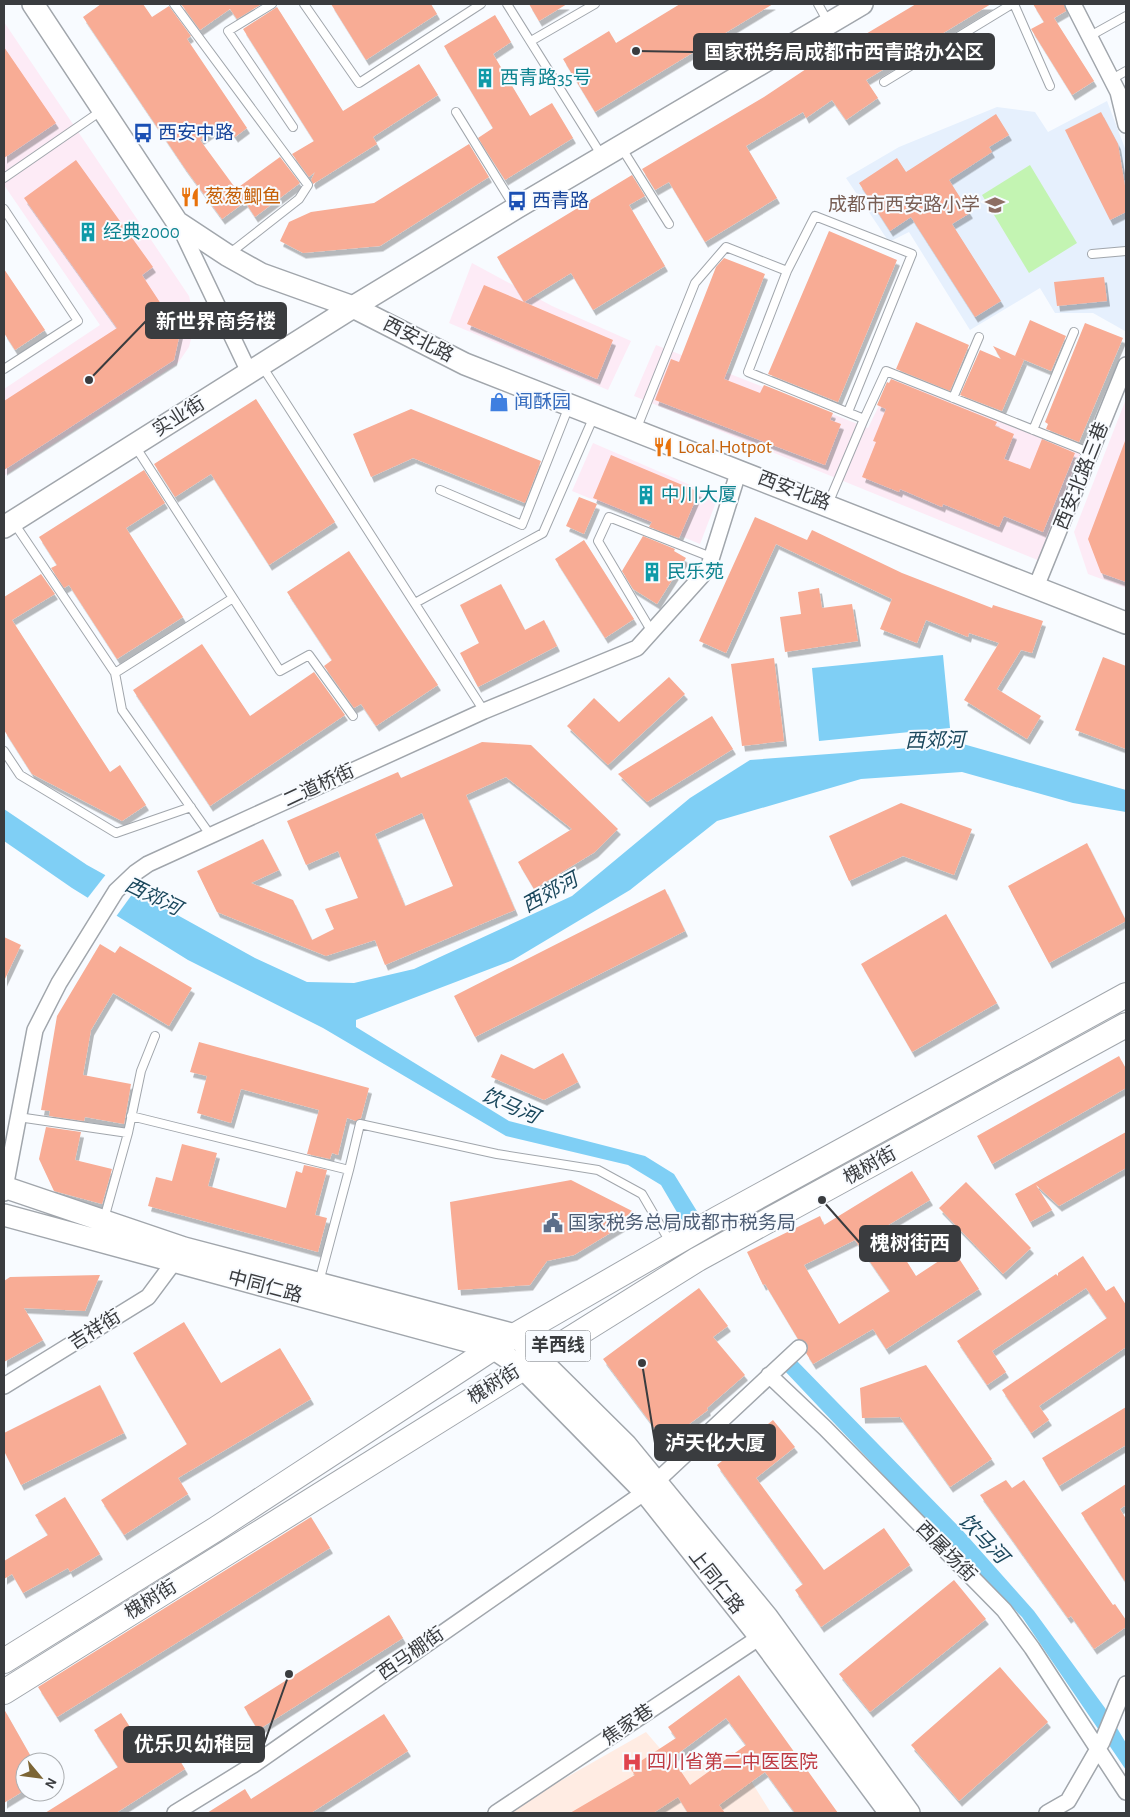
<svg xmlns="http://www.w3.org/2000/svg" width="1130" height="1817" viewBox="0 0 1130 1817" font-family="'Alegreya Sans','Noto Sans SC',sans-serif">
<defs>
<filter id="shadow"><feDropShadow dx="3" dy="5.5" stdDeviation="0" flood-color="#0004"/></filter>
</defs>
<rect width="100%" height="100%" fill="#f8fbff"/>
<path fill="#fdebf6" d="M4,22L189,296L195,323L189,347L178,363L4,476V389L100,325L4,185Z
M472,263L552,306L631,341L608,390L449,323Z
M656,345L868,428L892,379L1083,454L1040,561L634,396Z
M1126,399V588L1088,574L1074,532Z
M593,443L718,497L700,544L572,491Z"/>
<path fill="#e6f0fd" d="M1107,101L1126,151L1125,331L1093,313H1055L1040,288L970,330L909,232L889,242L846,178L899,147L997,107L1035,112L1048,132Z"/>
<path fill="#ffece3" d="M646,1732L681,1773L733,1752L771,1813H504Z"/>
<path fill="#c3f4b2" d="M1030,165L1077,243L1029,273L982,195Z"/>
<path fill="#7fcff5" d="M943,655L950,728L819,741L812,668Z
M963,744L1126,790V812L1073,803L962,772L861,779L717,821L630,890L513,960L356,1020V1027L509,1121L645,1156L674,1174L703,1221L688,1231L661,1185L628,1165L506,1136L323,1028L188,960L72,888L4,841V809L87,865L255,958L307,982L354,983L414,969L572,896L690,798L750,760Z
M794,1358L962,1530L1034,1611L1105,1708L1126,1743V1770L1022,1617L924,1518L782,1368Z"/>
<path fill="#f8fbff" d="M107,873L136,889L115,918L86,900Z"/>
<path fill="#f8ac95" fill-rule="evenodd" filter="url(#shadow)" d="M101,4H143L152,17L169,6L191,36L187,39L247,128L235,137L225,123L200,140L236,189L280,157L300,183L255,217L245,202L222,219L184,167L83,17Z
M181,4H262L237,19L230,9L200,30Z
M331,4H431L437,14L366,60Z
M529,4H567L539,21Z
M680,4H773L595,112L563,59L609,31L616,43Z
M916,4H991L866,80L878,98L846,120L832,100L806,118L803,112L746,146L777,198L705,242L669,182L655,190L642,169L764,97L842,45L844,47Z
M1033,4H1064L1066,11L1054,18L1094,81L1072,95L1031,29L1044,22Z
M277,7L343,111L419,64L438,95L373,137L377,144L313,184L311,180L315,172L309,177L292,154L314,141L243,29Z
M495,15L511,42L493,54L530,116L552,103L573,138L505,180L478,138L493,128L444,46Z
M4,47L56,123L4,158Z
M1101,112L1118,144L1126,192V212L1110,220L1065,130Z
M996,114L1009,135L989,147L992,152L949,180L970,213L952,224L1001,301L975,317L911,217L890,231L859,183L897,158L906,172Z
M469,144L489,177L380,246L303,253L280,241L289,222L311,212L374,203Z
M76,160L153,267L142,275L180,333L174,360L4,470V401L117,328L24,198Z
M632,175L645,196L629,205L665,266L593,310L571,273L524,302L497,257Z
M829,231L897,260L838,402L768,374Z
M724,258L765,274L724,379L760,393L764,385L833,413L830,420L841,424L825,465L655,400L671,359L679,362L716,267Z
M4,269L45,330L15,350L4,333Z
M1104,277L1107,301L1057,306L1054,282Z
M484,285L613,340L597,379L467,324Z
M1030,320L1066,336L1051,371L1015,356Z
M916,322L969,345L950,391L896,369Z
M1085,323L1123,338L1079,442L1046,429L1048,424L1045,422Z
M993,346L1024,360L1002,411L960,395L980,350L1001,359Z
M891,379L997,422L995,426L1014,434L1004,459L1030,469L1042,439L1075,453L1043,532L1004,516L999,527L943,504L942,507L900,489L899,492L862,477L876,442L873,441L886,409L877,405L887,382L889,383Z
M256,399L335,522L269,565L211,474L175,497L154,464Z
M411,409L541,461L525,503L413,458L371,477L353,434Z
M1125,441H1126V582L1101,573L1088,539Z
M611,455L699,492L679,538L649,527L652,522L593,498Z
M144,470L165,503L126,528L183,617L117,659L69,585L64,588L51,568L57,565L39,537Z
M579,497L597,504L584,534L566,526Z
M755,517L807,540L812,530L902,573L992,608L993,605L1043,621L1032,653L1021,650L997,689L1041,716L1027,739L964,700L999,643L969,633L968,637L926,620L917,643L880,629L892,599L776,544L726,653L699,641Z
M643,536L675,549L674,551L686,558L657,604L633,589L622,571Z
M584,540L634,619L605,638L555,559Z
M349,551L438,685L376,726L361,704L354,708L324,666L332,660L287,592Z
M41,574L55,594L12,620L110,772L120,765L146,805L122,821L32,774L4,730V597Z
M501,584L525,630L544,620L557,646L478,687L460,653L479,643L460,605Z
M819,588L822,608L852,604L858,641L785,652L780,617L801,614L798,592Z
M202,644L250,716L314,672L345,715L210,806L133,690Z
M1103,657L1126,666V749L1075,730Z
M774,658L784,741L742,746L731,664Z
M669,677L685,694L608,765L567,726L594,698L619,722Z
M712,716L733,749L647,802L618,774Z
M482,742L531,745L618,829L595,852L534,889L518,862L572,829L506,777L466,795L515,910L385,965L375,940L326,956L217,912L197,871L263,839L279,870L251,883L293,900L312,940L334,929L325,909L358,898L338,851L306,865L287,821L398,772L401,778ZM422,813L453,886L405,906L375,834Z
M901,803L972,829L954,875L903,856L849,881L829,836Z
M1087,843L1126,921L1049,963L1008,886Z
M665,889L685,931L475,1037L454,996Z
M946,914L997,1003L912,1052L861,964Z
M4,937L21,945L4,981Z
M100,944L115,953L120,946L192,988L169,1026L113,993L91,1030L83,1075L131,1084L124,1124L85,1117L84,1121L49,1116L50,1111L41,1110L57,1016Z
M199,1042L369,1088L361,1118L356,1121L347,1118L338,1155L332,1153L330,1159L307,1154L319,1110L241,1089L231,1123L197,1113L207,1076L190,1072Z
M563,1053L578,1082L544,1100L491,1077L501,1054L534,1069Z
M1119,1056L1126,1069V1088L992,1164L977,1136Z
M46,1127L81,1132L75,1160L112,1169L102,1204L54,1191L39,1159Z
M1126,1132V1168L1059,1206L1036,1185L1052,1210L1030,1222L1015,1194Z
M182,1144L217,1153L208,1186L286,1208L296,1171L302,1173L304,1165L327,1170L315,1215L327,1218L318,1252L148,1206L156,1177L172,1181Z
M912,1171L930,1200L885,1227L916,1276L954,1251L979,1289L886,1349L873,1329L813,1364L806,1353L808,1346L806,1342L798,1339L765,1284L763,1285L747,1252L820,1216L824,1225ZM855,1240L890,1291L839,1324L804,1265Z
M571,1180L640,1215L574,1255L547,1261L530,1285L458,1290L450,1202Z
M966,1182L1031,1248L1003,1274L939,1208Z
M1083,1256L1106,1291L1114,1286L1126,1305V1347L1039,1406L1049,1420L1031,1433L1002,1390L1107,1318L1086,1288L992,1351L1006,1372L987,1385L957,1341L1056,1274L1058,1276V1273Z
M100,1275L85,1311L24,1308L43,1340L4,1362V1281L10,1277Z
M699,1288L728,1326L713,1337L745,1375L707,1408L708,1410L665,1442L603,1359Z
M184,1322L221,1383L280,1348L311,1399L178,1478L188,1494L124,1535L101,1500L187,1444L133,1353Z
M926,1365L992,1459L950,1487L900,1417L862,1418L860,1388Z
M100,1385L124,1433L21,1485L4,1451V1433Z
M1126,1407V1445L1059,1486L1042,1458Z
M773,1420L795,1447L756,1478L824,1570L884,1528L910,1565L821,1627L795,1590L803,1584L717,1465Z
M1006,1480L1012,1488L1024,1480L1113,1605L1115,1604L1126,1620V1627L1094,1649L1071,1616L1068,1618L980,1495Z
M1126,1484V1505L1120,1509L1126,1519V1583L1081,1513Z
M65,1497L100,1554L70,1572L68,1568L23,1593L12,1574L4,1579V1561L48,1535L35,1515Z
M311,1517L330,1548L57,1717L38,1687Z
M954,1580L986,1619L870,1712L839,1674Z
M389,1615L403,1638L258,1730L244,1707Z
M1000,1667L1048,1722L959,1801L911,1745Z
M739,1675L838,1813H795L765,1772L719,1805L725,1813H688L678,1797L653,1813H570L635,1775L630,1768L676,1738L668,1727ZM726,1718L746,1745L690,1785L672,1758Z
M4,1709L34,1762H25V1790L4,1803Z
M121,1713L144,1749L165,1736L185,1769L116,1813H45L118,1767L94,1730Z
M384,1714L408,1751L311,1813H207L245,1789L251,1799Z"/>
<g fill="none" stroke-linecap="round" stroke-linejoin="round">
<defs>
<path id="lane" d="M174,4L308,185L299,199L229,254
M272,4L228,31L293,127
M304,4L359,83L481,4
M507,4L602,156
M818,4L828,22
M1014,4L1050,86
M1090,36L1126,16
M531,41L595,4
M1112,79L1126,71
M884,82L1012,4
M456,112L514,206
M621,147L669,224
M4,178L101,111
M4,209L78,321L4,369
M1092,254L1126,251
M787,271L815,216L912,254L848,412
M262,366L484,711
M953,398L979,337
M864,419L886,371L1091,453
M636,430L695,283L726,247L787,271L748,372L864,419L828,504
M1033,430L1074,332
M440,490L522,525L569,406
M14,523L115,673L233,598L135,446
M233,598L280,671L309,655L353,716
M415,603L543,533L594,416
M652,632L598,541L609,517L711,557
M115,673L122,710L211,836
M4,751L20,775L116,833L191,807
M131,1116L349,1170L319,1282
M18,1117L128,1133
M349,1170L360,1124L497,1154L598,1170L642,1194L670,1242
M104,1219L128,1133L141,1071L155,1036"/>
<path id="street" d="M1073,4L1118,92L1126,125
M178,223L249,372
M1036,587L1126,365
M4,1193L35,1030L59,983L116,891L135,873L148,864L484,711L637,648L708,569L739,470
M769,1375L825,1428L1004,1610L1032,1648L1126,1792
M4,1386L148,1297L174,1262
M175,1813L253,1765L645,1492L799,1348
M496,1813L760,1637
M1047,1813L1068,1801L1102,1742L1126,1684"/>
<path id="secondary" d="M33,4L177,222L227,255L261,274L353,307L465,364L1126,623
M4,527L353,307L516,208L862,4
M4,1187L184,1248L515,1335L626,1445L767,1617L909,1813
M4,1215L493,1348L523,1368L645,1492L760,1637L890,1813"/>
<path id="primary" d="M4,1661L216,1529L493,1348L717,1219L1126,995
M4,1692L698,1259L1126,1025"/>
</defs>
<use href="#lane" stroke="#a1a6ac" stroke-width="10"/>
<use href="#street" stroke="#a1a6ac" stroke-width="18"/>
<use href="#secondary" stroke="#a1a6ac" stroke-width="24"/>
<use href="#primary" stroke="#a1a6ac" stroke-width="26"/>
<use href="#lane" stroke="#fff" stroke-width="8"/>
<use href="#street" stroke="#fff" stroke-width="15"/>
<use href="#secondary" stroke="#fff" stroke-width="21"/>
<use href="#primary" stroke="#fff" stroke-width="24"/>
</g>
<defs>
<symbol id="building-bare" viewBox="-9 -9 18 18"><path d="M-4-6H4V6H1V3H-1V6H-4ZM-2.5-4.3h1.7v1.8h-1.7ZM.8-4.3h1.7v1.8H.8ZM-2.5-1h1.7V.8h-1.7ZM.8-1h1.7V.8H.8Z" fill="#0f9aa8" stroke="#f8fbff" stroke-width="2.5" paint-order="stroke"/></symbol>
<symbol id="bus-bare" viewBox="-9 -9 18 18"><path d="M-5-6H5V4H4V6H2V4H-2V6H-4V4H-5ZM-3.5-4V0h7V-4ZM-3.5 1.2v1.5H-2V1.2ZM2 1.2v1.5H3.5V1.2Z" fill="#1a4fb4" stroke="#f8fbff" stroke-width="2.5" paint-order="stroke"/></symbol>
<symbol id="restaurant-bare" viewBox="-9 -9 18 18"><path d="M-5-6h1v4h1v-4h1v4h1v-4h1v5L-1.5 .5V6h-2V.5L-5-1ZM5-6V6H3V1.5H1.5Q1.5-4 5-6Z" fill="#e8710a" stroke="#f8fbff" stroke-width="2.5" paint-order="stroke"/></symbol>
<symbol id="school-bare" viewBox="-9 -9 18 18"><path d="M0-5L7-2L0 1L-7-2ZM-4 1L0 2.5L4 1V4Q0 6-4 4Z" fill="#8d6e63" stroke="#f8fbff" stroke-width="2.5" paint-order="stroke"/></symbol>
<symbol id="shop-bare" viewBox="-9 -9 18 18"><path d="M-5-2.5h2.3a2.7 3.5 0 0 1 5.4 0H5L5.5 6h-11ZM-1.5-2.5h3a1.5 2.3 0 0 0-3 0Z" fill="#3f7fe0" stroke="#f8fbff" stroke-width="2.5" paint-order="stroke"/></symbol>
<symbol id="civic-bare" viewBox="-9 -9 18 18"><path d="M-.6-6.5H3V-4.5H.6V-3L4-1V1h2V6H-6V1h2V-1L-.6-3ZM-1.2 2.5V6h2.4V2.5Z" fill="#5c6f8a" stroke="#f8fbff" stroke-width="2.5" paint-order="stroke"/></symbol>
<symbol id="hospital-bare" viewBox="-9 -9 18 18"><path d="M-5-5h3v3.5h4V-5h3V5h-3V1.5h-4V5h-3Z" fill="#e0444e" stroke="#f8fbff" stroke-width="2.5" paint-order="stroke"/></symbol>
</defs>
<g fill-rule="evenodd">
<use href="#building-bare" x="471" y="64" width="28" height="28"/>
<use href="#bus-bare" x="129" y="119" width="28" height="28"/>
<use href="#restaurant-bare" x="176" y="183" width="28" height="28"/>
<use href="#bus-bare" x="503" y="187" width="28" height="28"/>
<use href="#school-bare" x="981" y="191" width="28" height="28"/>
<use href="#building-bare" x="74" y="218" width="28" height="28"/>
<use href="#shop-bare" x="485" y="388" width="28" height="28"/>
<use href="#restaurant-bare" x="649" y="433" width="28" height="28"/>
<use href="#building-bare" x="632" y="481" width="28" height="28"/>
<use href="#building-bare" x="638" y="558" width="28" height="28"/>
<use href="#civic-bare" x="539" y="1209" width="28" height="28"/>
<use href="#hospital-bare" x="618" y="1748" width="28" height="28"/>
</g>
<g text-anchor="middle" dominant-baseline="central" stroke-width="4" stroke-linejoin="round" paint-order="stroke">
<rect fill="#f8fbff" stroke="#737579" stroke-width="1" x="525.5" y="1330.5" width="65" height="31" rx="4"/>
<g font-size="18" font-weight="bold" fill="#3a3c3f">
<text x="558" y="1346">羊西线</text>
</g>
<g font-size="19" fill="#0d838f" stroke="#f8fbff" text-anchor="start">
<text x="500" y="78">西青路35号</text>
<text x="103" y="232">经典2000</text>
<text x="661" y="495">中川大厦</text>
<text x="667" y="572">民乐苑</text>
</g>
<g font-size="19" fill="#164399" stroke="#f8fbff" text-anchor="start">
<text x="158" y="133">西安中路</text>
<text x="532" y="201">西青路</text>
</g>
<g font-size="19" fill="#c56008" stroke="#f8fbff" text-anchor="start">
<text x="205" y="197">葱葱鲫鱼</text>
<text x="678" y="447">Local Hotpot</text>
</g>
<g font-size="19" fill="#785e54" stroke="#f8fbff" text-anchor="end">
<text x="980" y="205">成都市西安路小学</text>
</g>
<g font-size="19" fill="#3a3c3f" stroke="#f8fbff">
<text transform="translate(418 340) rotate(27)">西安北路</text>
<text transform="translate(179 417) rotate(-32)">实业街</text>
<text transform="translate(1082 476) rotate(-68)">西安北路三巷</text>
<text transform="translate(794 491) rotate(21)">西安北路</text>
<text transform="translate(319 786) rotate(-25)">二道桥街</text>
<text transform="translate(870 1166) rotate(-29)">槐树街</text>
<text transform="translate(265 1287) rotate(15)">中同仁路</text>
<text transform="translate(95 1330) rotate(-32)">吉祥街</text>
<text transform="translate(494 1385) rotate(-32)">槐树街</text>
<text transform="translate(946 1552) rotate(45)">西屠场街</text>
<text transform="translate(716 1582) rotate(52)">上同仁路</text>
<text transform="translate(151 1600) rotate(-32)">槐树街</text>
<text transform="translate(411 1654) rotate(-35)">西马棚街</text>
<text transform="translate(628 1725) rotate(-34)">焦家巷</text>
</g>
<g font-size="19" fill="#366cbe" stroke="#f8fbff" text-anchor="start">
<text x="514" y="402">闻酥园</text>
</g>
<g font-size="19" fill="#4e5e75" stroke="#f8fbff" text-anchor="start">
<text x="568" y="1223">国家税务总局成都市税务局</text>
</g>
<g font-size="19" fill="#be3a42" stroke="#f8fbff" text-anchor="start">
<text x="647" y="1762">四川省第二中医医院</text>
</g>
<g font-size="20" font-style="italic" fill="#1a475c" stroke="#f8fbff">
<text transform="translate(935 741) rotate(-1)">西郊河</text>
<text transform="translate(550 893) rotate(-29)">西郊河</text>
<text transform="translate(153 897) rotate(26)">西郊河</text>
<text transform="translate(510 1106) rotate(24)">饮马河</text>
<text transform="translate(983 1539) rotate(46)">饮马河</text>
</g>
</g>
<path fill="none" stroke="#3a3c3f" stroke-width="2" d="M636 51L694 52M89 380L146 321M822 1200L860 1243M642 1363L655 1443M289 1674L264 1744"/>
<g fill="#3a3c3f" stroke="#f8fbff" stroke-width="2">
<circle cx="636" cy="51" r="5"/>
<circle cx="89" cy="380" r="5"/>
<circle cx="822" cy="1200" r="5"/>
<circle cx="642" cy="1363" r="5"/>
<circle cx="289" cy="1674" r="5"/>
</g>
<g fill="#3a3c3f" stroke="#3a3c3f" stroke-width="2">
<rect x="694" y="34" width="300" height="35" rx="5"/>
<rect x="146" y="303" width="140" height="35" rx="5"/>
<rect x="860" y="1226" width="100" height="35" rx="5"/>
<rect x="655" y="1425" width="120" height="35" rx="5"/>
<rect x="124" y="1727" width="140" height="35" rx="5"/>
</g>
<g font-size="20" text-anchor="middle" font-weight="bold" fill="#fff">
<text x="844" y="59">国家税务局成都市西青路办公区</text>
<text x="216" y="328">新世界商务楼</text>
<text x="910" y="1250">槐树街西</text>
<text x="715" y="1450">泸天化大厦</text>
<text x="194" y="1751">优乐贝幼稚园</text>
</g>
<rect width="1130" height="1817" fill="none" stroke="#3a3c3f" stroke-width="10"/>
<g transform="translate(40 1777) rotate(119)"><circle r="24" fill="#f8fbff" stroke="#acafb2"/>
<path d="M0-4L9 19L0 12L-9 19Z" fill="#7c6535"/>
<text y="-8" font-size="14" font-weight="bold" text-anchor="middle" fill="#3a3c3f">N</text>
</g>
</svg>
